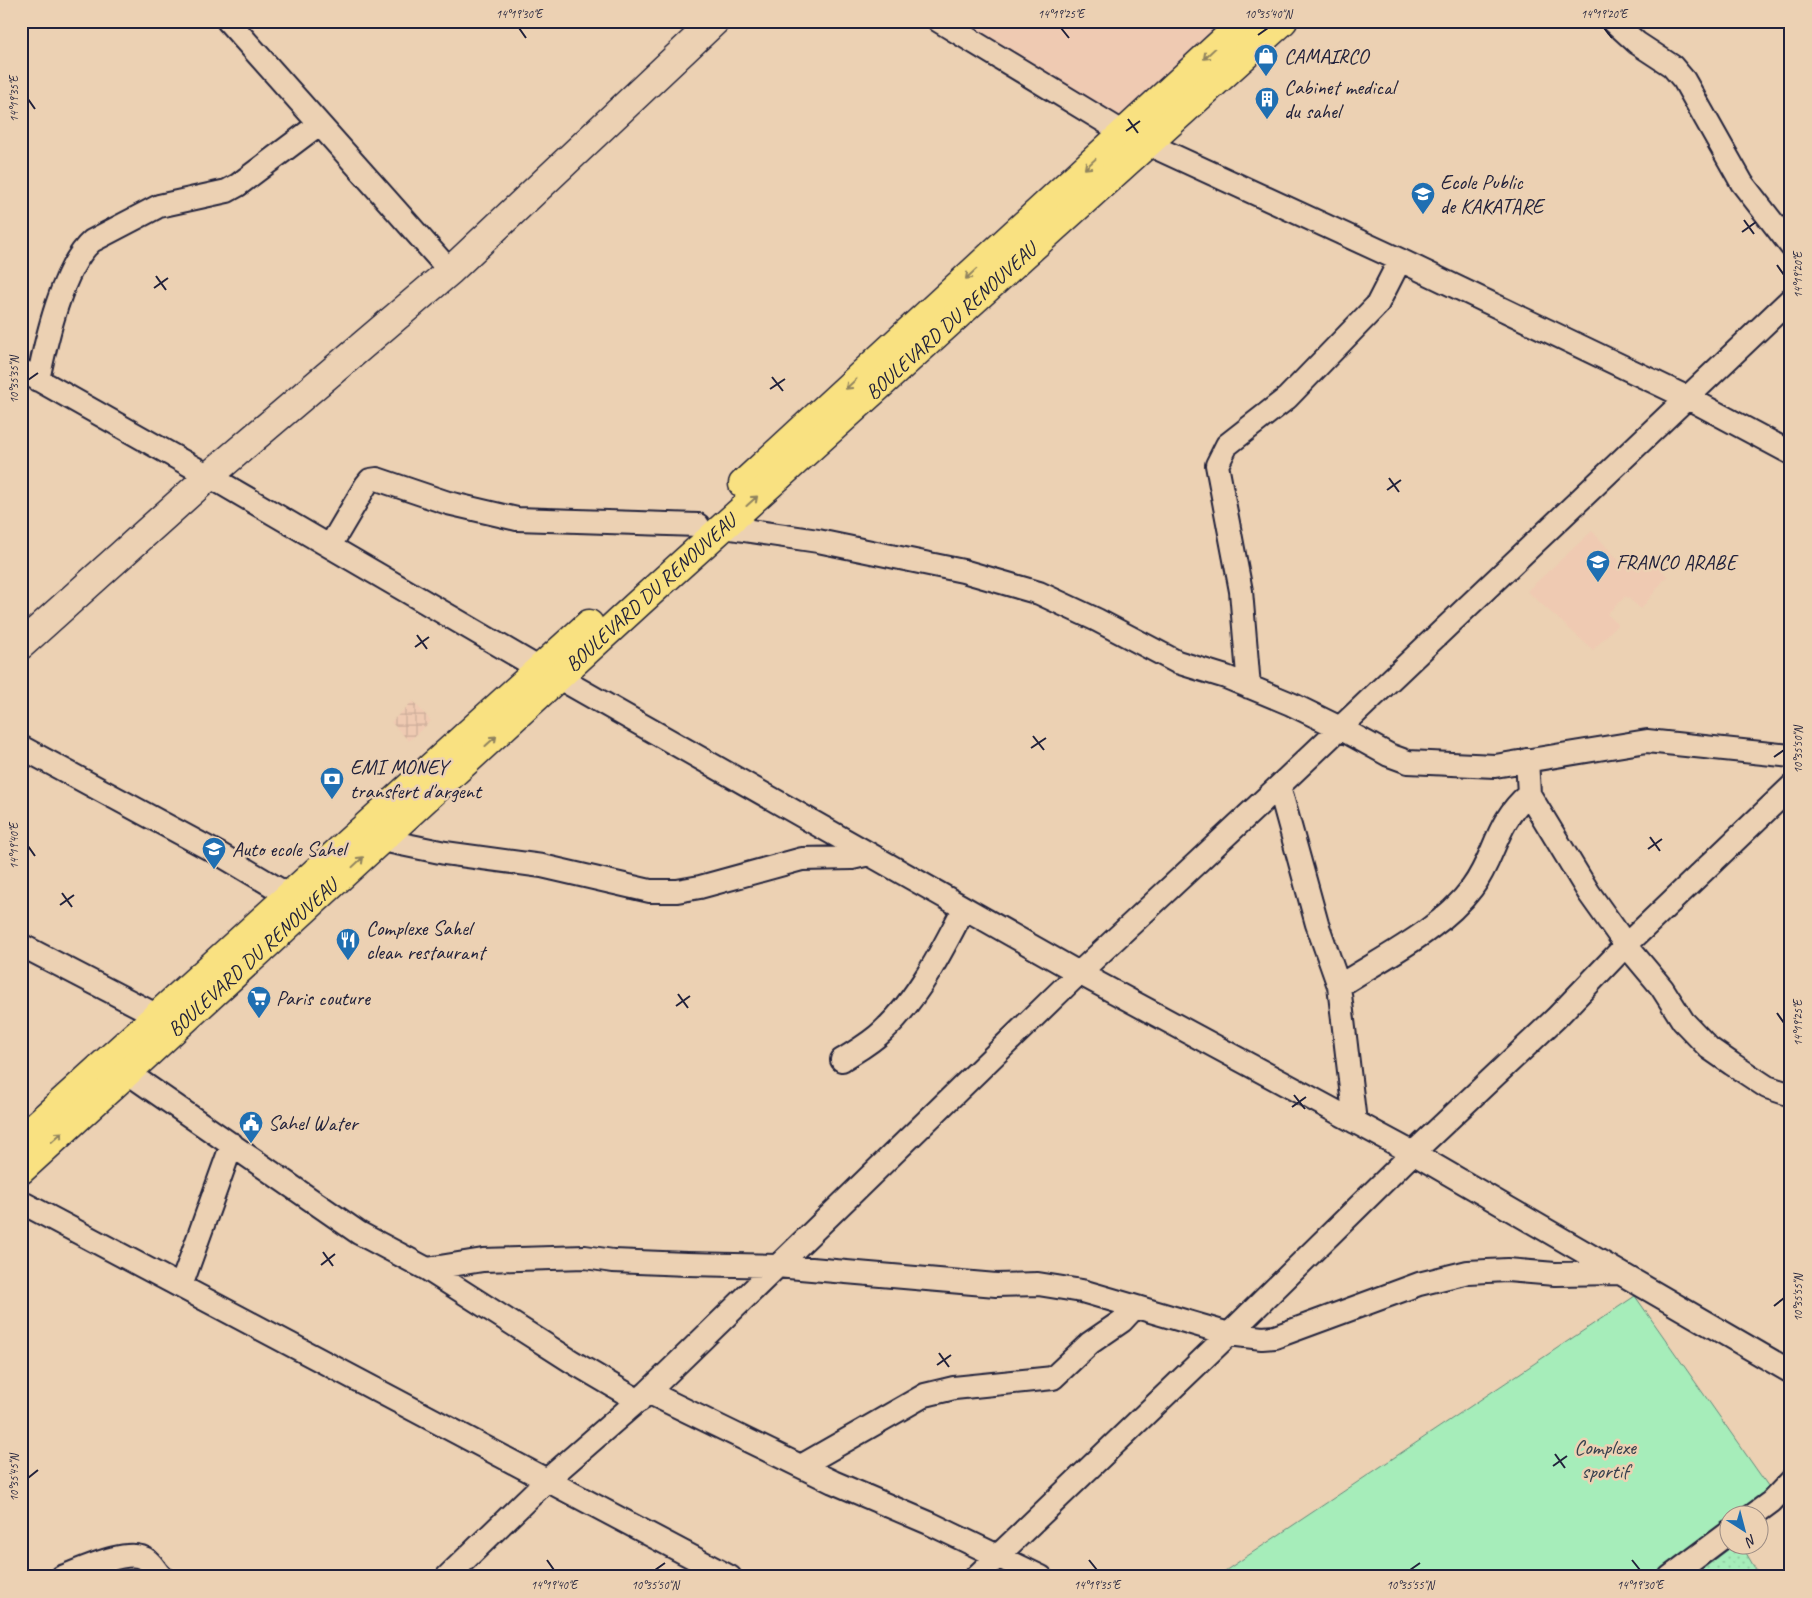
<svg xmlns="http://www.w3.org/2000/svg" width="1812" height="1598" viewBox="0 0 1812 1598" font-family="Caveat,sans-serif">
<defs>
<pattern id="industrial-grid" width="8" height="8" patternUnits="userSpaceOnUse" patternTransform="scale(1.25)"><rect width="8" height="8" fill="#efcab2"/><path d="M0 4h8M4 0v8" fill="none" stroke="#cdad9a"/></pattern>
<pattern id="garden-dots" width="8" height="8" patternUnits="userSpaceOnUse" patternTransform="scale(1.25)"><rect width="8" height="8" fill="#a6edba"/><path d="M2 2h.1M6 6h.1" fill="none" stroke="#8fcba1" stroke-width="1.8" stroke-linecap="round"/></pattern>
</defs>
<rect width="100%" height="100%" fill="#ecd1b3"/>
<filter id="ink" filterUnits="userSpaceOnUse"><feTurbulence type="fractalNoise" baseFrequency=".02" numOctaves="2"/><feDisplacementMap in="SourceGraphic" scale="10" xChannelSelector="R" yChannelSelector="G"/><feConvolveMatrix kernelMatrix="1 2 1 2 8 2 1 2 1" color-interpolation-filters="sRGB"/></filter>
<g filter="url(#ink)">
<path fill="#efcab2" d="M958,21H1217L1225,31L1118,120Z
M1592,531L1624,566L1659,567L1667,576L1641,609L1626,596L1607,614L1618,624L1593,650L1527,591Z"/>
<path fill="url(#industrial-grid)" d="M413,701L431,721L409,741L391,722Z"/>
<path fill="#a6edba" stroke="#64887a" d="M1635,1296L1773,1493L1743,1515L1730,1516L1729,1525L1661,1577H1216Z"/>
<path fill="url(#garden-dots)" stroke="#64887a" d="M1733,1546H1742L1760,1577H1692Z"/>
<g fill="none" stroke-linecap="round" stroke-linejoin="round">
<defs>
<path id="street" d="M228,21L450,271
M939,21L1124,133L1400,260L1688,398L1791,453
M1613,21L1637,43L1672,66L1684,80L1742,183L1791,246
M21,370L209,476L540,669L559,678L1079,973L1413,1153L1791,1372
M38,380C46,341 62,267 92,241L159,206L227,191L238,185L319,124
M724,527L818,541L963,571L1039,593L1097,620L1177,662L1226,677L1291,704L1340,728L1389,755L1408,762L1495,766L1647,741L1791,756
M330,546L366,485L370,480L377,479L448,503L517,519L698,525
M1249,687L1241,591L1217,465L1227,445L1287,398L1377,305L1400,260
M21,747L221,855L290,896
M1279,786L1317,924L1339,986L1355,1122
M1529,794L1589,893L1626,945L1662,988L1683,1021L1709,1048L1732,1064L1767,1087L1785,1093L1791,1092
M382,840L445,853L542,866L650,891H677L700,887L802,859L852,858L869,854
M21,945L158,1016
M1339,986C1382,958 1441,930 1472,888C1496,856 1495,822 1529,794L1527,760
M842,1060C856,1051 871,1043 883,1031C917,1000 943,949 964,908
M128,1073L359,1233L427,1269L571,1361L639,1401
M21,1202L730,1577
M427,1269L483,1260L585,1257L613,1261L687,1264L777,1266L996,1285L1038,1284L1082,1291L1229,1334L1262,1338L1275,1337L1419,1284L1468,1272L1507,1270L1555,1274L1620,1273
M181,1286L232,1144
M648,1392L833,1482L929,1523L1041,1577
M801,1466L925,1395L954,1388L1053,1378L1090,1343L1122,1321L1135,1307
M1752,1516L1771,1502L1791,1481
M62,1577C81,1570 130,1546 147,1560C153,1564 156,1572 162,1577
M447,1577L547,1480L648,1392L1079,973L1279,786L1791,299
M976,1577L1229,1334L1413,1153L1556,1018L1626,945L1791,787
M1670,1577L1730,1532"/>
<path id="secondary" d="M21,645L209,476L450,271L715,21"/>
<g id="primary">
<path d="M743,484L1245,21"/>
<path d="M21,1139L589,624"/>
<path id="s1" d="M21,1170L640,602L1283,21"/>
</g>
</defs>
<use href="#street" stroke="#22223b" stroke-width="26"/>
<use href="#secondary" stroke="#22223b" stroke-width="31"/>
<use href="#primary" stroke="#22223b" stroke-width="31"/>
<use href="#street" stroke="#ecd1b3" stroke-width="22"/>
<use href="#secondary" stroke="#ecd1b3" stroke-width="28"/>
<use href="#primary" stroke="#f9e181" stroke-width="28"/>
</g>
<defs><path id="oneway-shaft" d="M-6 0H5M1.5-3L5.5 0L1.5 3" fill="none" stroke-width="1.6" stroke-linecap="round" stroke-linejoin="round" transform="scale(1.25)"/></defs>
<g stroke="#8e825e">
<use href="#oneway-shaft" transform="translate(1209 54) rotate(137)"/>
<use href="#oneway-shaft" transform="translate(1090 164) rotate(137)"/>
<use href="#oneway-shaft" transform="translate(971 274) rotate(137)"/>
<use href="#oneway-shaft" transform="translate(851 384) rotate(137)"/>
<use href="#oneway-shaft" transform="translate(752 501) rotate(-42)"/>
<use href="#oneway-shaft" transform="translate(491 741) rotate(-42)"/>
<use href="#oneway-shaft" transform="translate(358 862) rotate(-43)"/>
<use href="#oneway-shaft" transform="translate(57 1137) rotate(-42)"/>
</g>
</g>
<path fill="none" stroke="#22223b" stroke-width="2" d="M519,28L526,38M1061,28L1069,38M1604,28L1612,38M1258,35L1268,28M28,99L35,109M1128,119L1138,133M1126,131L1140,121M1744,220L1754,234M1742,232L1756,222M1777,265L1784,275M156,276L166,290M154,288L168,278M772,377L783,391M28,380L38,373M770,389L785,379M1389,478L1399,492M1387,490L1401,480M417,635L427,649M415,647L429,637M1033,736L1044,750M1031,748L1046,738M1774,757L1784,750M1650,837L1660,851M28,846L35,856M1648,849L1662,839M62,893L72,907M60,905L74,895M678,994L688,1008M676,1006L690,996M1777,1013L1784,1023M1294,1095L1305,1109M1292,1107L1306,1097M323,1252L333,1266M321,1265L335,1254M1774,1306L1784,1298M939,1353L949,1367M937,1365L951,1355M1555,1454L1565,1468M1553,1466L1567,1456M28,1478L38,1470M547,1560L554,1570M1089,1560L1097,1570M1632,1560L1640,1570M655,1570L665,1563M1410,1570L1420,1563"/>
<defs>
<symbol id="shop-pin" viewBox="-11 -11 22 30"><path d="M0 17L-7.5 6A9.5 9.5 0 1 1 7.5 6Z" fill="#1f6fb2" stroke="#ecd1b3"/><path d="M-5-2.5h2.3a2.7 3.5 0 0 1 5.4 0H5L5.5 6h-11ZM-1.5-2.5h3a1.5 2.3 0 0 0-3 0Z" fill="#fff"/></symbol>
<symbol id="building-pin" viewBox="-11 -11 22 30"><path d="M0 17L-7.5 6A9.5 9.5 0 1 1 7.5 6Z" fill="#1f6fb2" stroke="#ecd1b3"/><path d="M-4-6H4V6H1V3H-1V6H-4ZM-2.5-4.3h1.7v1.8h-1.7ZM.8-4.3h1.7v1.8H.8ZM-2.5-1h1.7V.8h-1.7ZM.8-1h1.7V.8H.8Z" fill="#fff"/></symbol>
<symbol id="school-pin" viewBox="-11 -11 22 30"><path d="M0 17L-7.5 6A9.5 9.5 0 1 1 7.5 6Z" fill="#1f6fb2" stroke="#ecd1b3"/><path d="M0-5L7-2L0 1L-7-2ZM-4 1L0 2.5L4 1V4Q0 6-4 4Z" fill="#fff"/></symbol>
<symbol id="bank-pin" viewBox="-11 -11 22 30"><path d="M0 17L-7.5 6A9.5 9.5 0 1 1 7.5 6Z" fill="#1f6fb2" stroke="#ecd1b3"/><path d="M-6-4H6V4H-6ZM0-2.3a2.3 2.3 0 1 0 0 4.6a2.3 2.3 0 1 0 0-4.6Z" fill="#fff"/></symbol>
<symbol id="restaurant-pin" viewBox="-11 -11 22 30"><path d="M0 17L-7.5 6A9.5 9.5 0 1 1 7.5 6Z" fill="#1f6fb2" stroke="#ecd1b3"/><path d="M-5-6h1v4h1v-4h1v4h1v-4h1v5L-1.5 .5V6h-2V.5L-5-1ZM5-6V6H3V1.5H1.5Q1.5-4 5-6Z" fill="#fff"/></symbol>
<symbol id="supermarket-pin" viewBox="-11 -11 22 30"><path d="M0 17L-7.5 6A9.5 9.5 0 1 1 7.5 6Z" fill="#1f6fb2" stroke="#ecd1b3"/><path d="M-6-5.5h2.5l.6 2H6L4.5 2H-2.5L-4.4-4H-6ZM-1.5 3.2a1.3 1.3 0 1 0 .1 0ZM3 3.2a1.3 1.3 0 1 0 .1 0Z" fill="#fff"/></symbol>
<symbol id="civic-pin" viewBox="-11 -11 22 30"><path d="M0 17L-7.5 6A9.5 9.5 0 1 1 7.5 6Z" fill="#1f6fb2" stroke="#ecd1b3"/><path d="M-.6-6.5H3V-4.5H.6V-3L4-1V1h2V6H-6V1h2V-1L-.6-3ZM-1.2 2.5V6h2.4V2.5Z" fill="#fff"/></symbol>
</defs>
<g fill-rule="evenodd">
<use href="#shop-pin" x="1252" y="42" width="28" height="38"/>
<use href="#building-pin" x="1253" y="85" width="28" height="38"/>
<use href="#school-pin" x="1409" y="180" width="28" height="38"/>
<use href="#school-pin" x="1584" y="548" width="28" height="38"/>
<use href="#bank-pin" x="318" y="765" width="28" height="38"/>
<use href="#school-pin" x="200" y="835" width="28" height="38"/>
<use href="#restaurant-pin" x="334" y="926" width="28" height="38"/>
<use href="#supermarket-pin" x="245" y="984" width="28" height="38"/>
<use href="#civic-pin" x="237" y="1109" width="28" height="38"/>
</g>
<g text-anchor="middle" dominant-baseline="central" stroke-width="5" stroke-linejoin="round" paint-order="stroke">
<g font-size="21" fill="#22223b" stroke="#ecd1b3" text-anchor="start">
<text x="1284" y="56">CAMAIRCO</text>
<text x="1284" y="87">Cabinet medical<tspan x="1284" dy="24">du sahel</tspan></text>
<text x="1440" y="182">Ecole Public<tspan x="1440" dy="24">de KAKATARE</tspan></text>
<text x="1616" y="562">FRANCO ARABE</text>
<text x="350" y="767">EMI MONEY<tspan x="350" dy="24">transfert d'argent</tspan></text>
<text x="232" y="849">Auto ecole Sahel</text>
<text x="366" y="928">Complexe Sahel<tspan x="366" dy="24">clean restaurant</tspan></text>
<text x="276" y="998">Paris couture</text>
<text x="268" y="1123">Sahel Water</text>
</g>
<g font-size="21" fill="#22223b" stroke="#ecd1b3">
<text stroke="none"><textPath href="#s1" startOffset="1259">BOULEVARD DU RENOUVEAU</textPath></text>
<text stroke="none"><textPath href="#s1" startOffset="854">BOULEVARD DU RENOUVEAU</textPath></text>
<text stroke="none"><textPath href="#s1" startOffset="314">BOULEVARD DU RENOUVEAU</textPath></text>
</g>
<g font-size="21" fill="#36404e" stroke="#ecd1b3">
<text x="1605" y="1447">Complexe<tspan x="1605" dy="24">sportif</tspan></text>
</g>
</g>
<rect width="1812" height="1598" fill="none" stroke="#ecd1b3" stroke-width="55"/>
<g transform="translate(1744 1530) rotate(144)"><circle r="24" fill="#ecd1b3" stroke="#9b8b83"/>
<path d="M0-4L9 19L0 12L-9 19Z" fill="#1f6fb2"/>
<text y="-8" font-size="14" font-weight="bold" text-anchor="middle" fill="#22223b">N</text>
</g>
<rect x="28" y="28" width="1756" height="1542" fill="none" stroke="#22223b" stroke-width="2"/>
<g font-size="12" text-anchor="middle" fill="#22223b">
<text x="519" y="18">14°19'30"E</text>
<text x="1061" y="18">14°19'25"E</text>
<text x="1268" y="18">10°35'40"N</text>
<text x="1604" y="18">14°19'20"E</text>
<text transform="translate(14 99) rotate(-90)" y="4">14°19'35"E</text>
<text transform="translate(1798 275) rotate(-90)" y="4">14°19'20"E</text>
<text transform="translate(14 380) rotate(-90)" y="4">10°35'35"N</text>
<text transform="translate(1798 750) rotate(-90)" y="4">10°35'50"N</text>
<text transform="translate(14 846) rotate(-90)" y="4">14°19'40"E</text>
<text transform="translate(1798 1023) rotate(-90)" y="4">14°19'25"E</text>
<text transform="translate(1798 1298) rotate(-90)" y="4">10°35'55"N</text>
<text transform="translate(14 1478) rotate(-90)" y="4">10°35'45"N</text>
<text x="554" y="1589">14°19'40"E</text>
<text x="655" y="1589">10°35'50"N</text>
<text x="1097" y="1589">14°19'35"E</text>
<text x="1410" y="1589">10°35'55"N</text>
<text x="1640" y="1589">14°19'30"E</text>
</g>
</svg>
